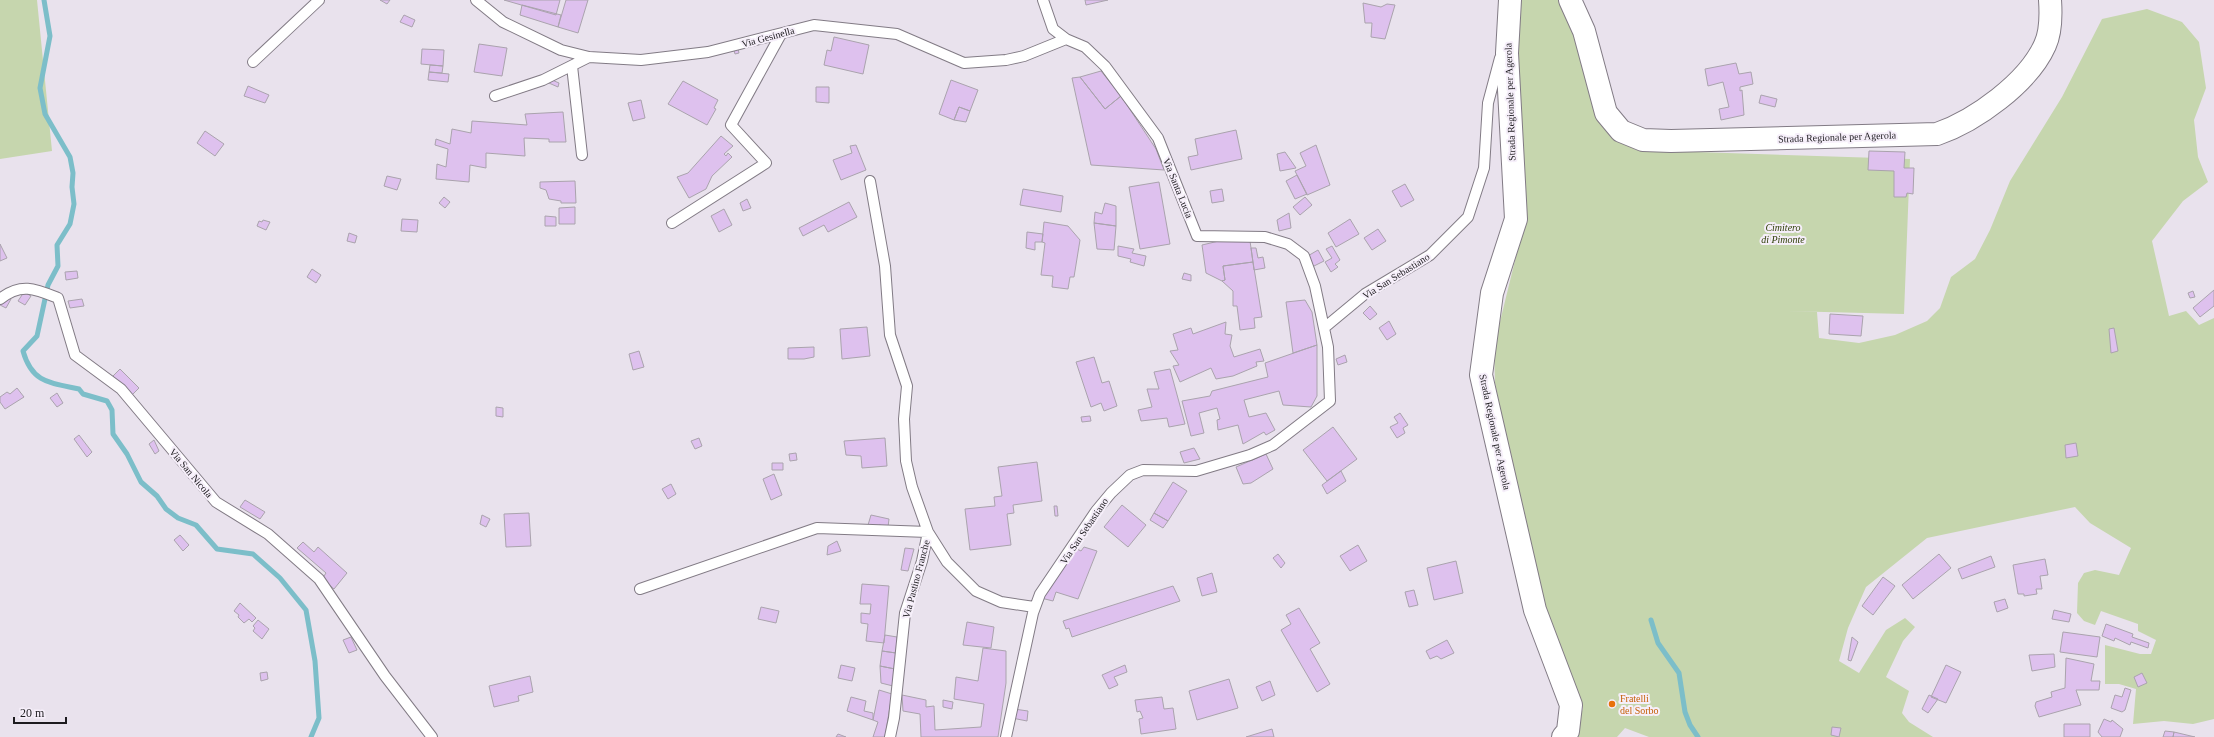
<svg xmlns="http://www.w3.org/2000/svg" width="2214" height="737" viewBox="0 0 2214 737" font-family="Georgia,serif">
<rect width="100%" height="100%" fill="#e9e2ed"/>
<path fill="#c6d6ae" d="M0,0H37L52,151L0,159Z
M1515,0H1562L1614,137L1636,150L1910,159L1904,314L1785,311L1817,312L1819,338L1859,343L1895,335L1927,321L1940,308L1951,277L1975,259L1990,230L2010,181L2062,97L2102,19L2147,9L2182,22L2199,42L2206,88L2194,120L2198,157L2208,182L2183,201L2152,241L2169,316L2186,311L2199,325L2214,318V719L2193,724L2164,721L2133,724L2136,689L2119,684H2105V645L2140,654H2151L2156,640L2138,631V624L2101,611L2095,625L2084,621L2077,613L2078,583L2084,573L2095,570L2119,575L2131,548L2090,523L2075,507L1927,538L1866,587L1848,628L1839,661L1859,673L1886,630L1905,618L1915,627L1903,641L1886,677L1909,691L1902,713L1909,722L1933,737H1649L1625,728L1617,737H1574L1583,708L1542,611L1495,383L1494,346L1523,228Z"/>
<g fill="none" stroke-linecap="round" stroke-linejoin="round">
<path stroke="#7cbec9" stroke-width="5" d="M44,0L50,36L40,88L45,114L70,157L73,173L72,187L74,204L70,224L57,245L58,266L48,285L37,336L23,351C32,383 50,383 79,389L83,394L107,401L112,410L113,434L127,454L141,482L157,496L166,509L178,518L196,525L217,549L253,554L280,578L306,610L315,661L319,718L311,737
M1651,620L1658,643L1679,673L1685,712L1690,725L1698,737"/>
</g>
<path fill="#dec1ee" stroke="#aaa3ad" d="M380,0H390L387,4Z
M504,0H560L556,15Z
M566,0H588L578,33L558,27Z
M1085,0H1108L1086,5Z
M1363,3L1381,7L1387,4L1395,5L1385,39L1371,37L1372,23H1365Z
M522,5L561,15L558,27L520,15Z
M404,15L415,20L412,27L400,22Z
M834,37L869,45L863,74L824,65L827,50L831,51Z
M479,44L507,48L502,76L474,72Z
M737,45L739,53L735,54L733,47Z
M422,49L444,50L443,66L421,64Z
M1736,63L1739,74L1751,72L1753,84L1740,87V91L1742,90L1744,115L1721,120L1719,109L1729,107L1723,82L1708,86L1705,69Z
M430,65L443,66L442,73L429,72Z
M1101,71L1121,96L1105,109L1080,77Z
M429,72L449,74L448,82L428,80Z
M543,76L559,83L558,87L542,80Z
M1080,77L1105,109L1121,96L1156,149L1164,170L1091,165L1072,78Z
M951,80L978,90L970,111L959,107L954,120L939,114Z
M683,81L718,100L714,108L716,109L707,125L668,104Z
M248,86L269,95L265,103L244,96Z
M816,87H829V103L816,102Z
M1761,95L1777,99L1775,107L1759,103Z
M641,100L645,118L633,121L628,103Z
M959,107L970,111L966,122L954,120Z
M563,112L566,142H549V139L524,138L525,156L486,153V168L470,165L469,182L436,179L437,164L446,167L448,149L435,145L436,139L450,144L452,129L471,133L472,121L527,125L525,114Z
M1236,130L1242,159L1191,170L1188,157L1198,155L1195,139Z
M205,131L224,144L215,156L197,143Z
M721,136L733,146L724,154L726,156L728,153L732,157L712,176L706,189L689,198L677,177L688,173Z
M856,145L866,170L841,180L833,160L852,153L850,146Z
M1316,145L1330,185L1307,195L1295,171L1306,166L1300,153Z
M1869,151L1905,152L1904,168H1914L1913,194L1907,193L1906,197H1894V171L1868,170Z
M1285,152L1296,168L1280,171L1277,154Z
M1297,175L1307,194L1295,199L1286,181Z
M387,176L401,179L397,190L384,186Z
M575,181L576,203H561V201L549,199L546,190L540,188V182Z
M1159,182L1170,244L1140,249L1129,187Z
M1405,184L1414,200L1401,207L1392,191Z
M1023,189L1063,196L1061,212L1020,205Z
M1222,189L1224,201L1212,203L1210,191Z
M444,197L450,202L445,208L439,203Z
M1305,197L1312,205L1300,215L1293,207Z
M747,199L751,208L743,211L740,203Z
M849,202L857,217L828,232L824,225L803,236L799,228Z
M1105,203L1116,206V226L1094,223L1095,212L1102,214Z
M575,207V224H559V208Z
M724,209L732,225L719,232L711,216Z
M1289,213L1291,228L1279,231L1277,220Z
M545,216L556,217V226H545Z
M402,219L418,220L417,232L401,231Z
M1350,219L1359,234L1336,247L1328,233Z
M263,220L270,222L266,230L257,226L259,221L262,222Z
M1044,222L1068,226L1080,240L1074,277H1070L1068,289L1052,287L1053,276L1041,275L1045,243L1042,242Z
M1094,223L1116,226L1114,250L1097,249Z
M1378,229L1386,241L1372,250L1364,238Z
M1027,232L1043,234L1042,242H1035V250L1026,248Z
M349,233L357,236L355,243L347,241Z
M1219,241H1250L1253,262L1223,266L1225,280L1222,281L1206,273L1202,245Z
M0,244L7,258L0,261Z
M1118,246L1134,249L1132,253L1146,256L1144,266L1130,262L1131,259L1118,256Z
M1332,246L1340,260L1335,264L1338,267L1331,272L1325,262L1332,258L1326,249Z
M1251,248H1256L1258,258L1263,257L1265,268L1254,270Z
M1318,250L1324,261L1312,267L1306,257Z
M1253,262L1262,317L1254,318L1255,328L1240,330L1237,306H1233V291L1222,281L1225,280L1223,266Z
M312,269L321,275L316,283L307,277Z
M77,271L78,278L66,280L65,272Z
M1184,273L1191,275V281L1182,279Z
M2214,290V306L2200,317L2193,308Z
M2193,291L2195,297L2190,298L2188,293Z
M24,292L31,296L25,305L18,301Z
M5,296L11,299L6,308L0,305Z
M82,299L84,306L70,308L68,301Z
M1305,300L1312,312L1317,345L1293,353L1286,302Z
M1370,306L1377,314L1370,320L1363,313Z
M1830,314L1863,316L1861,336L1829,334Z
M1389,321L1396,334L1387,340L1379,328Z
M1226,322L1225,334L1232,335L1230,346L1234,357L1260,349L1264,361L1256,362L1257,366L1233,376L1216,379L1211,368L1180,382L1173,366L1179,365L1170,351L1178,350L1173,334L1191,328L1193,334Z
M867,327L870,356L842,359L840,329Z
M2114,328L2118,351L2111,353L2109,329Z
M1317,345V396L1311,407L1283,405L1279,391L1244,400L1249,417L1266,413L1275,430L1266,435L1264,432L1243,444L1238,425L1218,430L1217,420L1220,419L1217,408L1199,413L1204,433L1191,436L1182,401L1210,396L1212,391L1268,377L1265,363Z
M814,347V357L804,359H788V348Z
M639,351L644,367L633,370L629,354Z
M1345,355L1347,362L1338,365L1336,359Z
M1094,357L1102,383L1109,381L1117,406L1104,411L1101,403L1091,407L1076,362Z
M120,369L139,388L132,395L113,376Z
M1170,369L1185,424L1169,427L1167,418L1141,421L1138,410L1152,407L1147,389H1159L1154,372Z
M17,388L24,397L5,409L0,402V397L7,392L10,394Z
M57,393L63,403L57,407L50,398Z
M496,407L503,408V417L496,416Z
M1400,413L1408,425L1403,428L1405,433L1397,438L1390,427L1398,423L1394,417Z
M1090,416L1091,421L1082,422L1081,417Z
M1333,427L1357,459L1327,481L1303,450Z
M79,435L92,452L87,457L74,439Z
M699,438L702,446L695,449L691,441Z
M885,438L887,466L862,468L861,456L846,455L844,441Z
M154,440L159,451L155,454L149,444Z
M2076,443L2078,456L2066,458L2065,445Z
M1194,448L1200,459L1184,463L1180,452Z
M796,453L797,460L790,461L789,454Z
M1266,454L1273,469L1251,483L1243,484L1236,467Z
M1037,462L1042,501L1013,505L1014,513L1007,514L1011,545L970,550L965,509L995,506L994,497L1002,496L998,467Z
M772,463H783V470H772Z
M1341,471L1346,481L1327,494L1322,485Z
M774,474L782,495L771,500L763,479Z
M1173,482L1187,491L1168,521L1154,513Z
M671,484L676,494L668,499L662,489Z
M245,500L265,512L260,519L240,507Z
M1122,505L1146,525L1128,547L1104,527Z
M1054,506H1057L1058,516H1055Z
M529,513L531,546L506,547L504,514Z
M1154,513L1168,521L1163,528L1150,520Z
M482,515L490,519L486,527L480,524Z
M871,515L889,519L888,527L879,525V528L868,525Z
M180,535L189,545L183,551L174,540Z
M837,541L841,551L827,555L828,546Z
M303,542L314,552L318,547L347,573L334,589L322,579L326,573L297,548Z
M1358,545L1367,561L1350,571L1340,556Z
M1084,547L1097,551L1078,599L1056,592L1053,601L1041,598L1046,589L1070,560L1075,548L1081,551Z
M905,548L914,549L908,571L901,570Z
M1278,554L1285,563L1281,568L1273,558Z
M1939,554L1951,568L1913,599L1902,585Z
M1991,556L1995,567L1962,579L1958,569Z
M2045,559L2048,575L2040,576L2042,589H2036L2037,594L2024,596V594H2018L2013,565Z
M1456,561L1463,593L1434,600L1427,568Z
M1212,573L1217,592L1202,596L1197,578Z
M1883,577L1895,586L1873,615L1862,606Z
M862,584L889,586L884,643L866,641L868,624L861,623V613L870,614L871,604H860Z
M1173,586L1180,601L1072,637L1069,628L1066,629L1063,621Z
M1414,590L1418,605L1409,607L1405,592Z
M2005,599L2008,608L1997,612L1994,602Z
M240,603L256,618L252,622L249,619L244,623L238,617L239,615L234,611Z
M761,607L779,611L776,623L758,619Z
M1299,608L1320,643L1310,649L1330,684L1317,692L1281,630L1291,624L1286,615Z
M2054,610L2071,614L2069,622L2052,619Z
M258,620L269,629L262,639L253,631L255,628L253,626Z
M967,622L994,627L991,648L963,645Z
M2106,624L2133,634L2132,637L2149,643L2148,648L2131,642L2130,645L2115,638L2114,641L2102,636Z
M2063,632L2100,637L2097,657L2060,652Z
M885,635L897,637L896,653L882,651Z
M351,637L357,650L349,653L343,640Z
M1852,637L1858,642L1851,661L1848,660Z
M1447,640L1454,653L1441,659L1437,656L1430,659L1426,651Z
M983,648L1006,651V683L998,737H921L920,714L903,711L902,695L926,700V707L934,706L935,730L981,727L984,704L954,699L956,677L978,681Z
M882,651L896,653L895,669L880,666Z
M2054,654L2055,667L2032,671L2029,655Z
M2066,658L2094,664L2091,681H2100L2099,690H2076L2081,705L2039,717L2035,706L2036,702L2052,697L2051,692L2065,688Z
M841,665L855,668L852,681L838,678Z
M1125,665L1127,672L1114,677L1118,685L1109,689L1102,675Z
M1946,665L1961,672L1946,703L1931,697Z
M880,666L895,669L893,686L881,683Z
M267,672L268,679L261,681L260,673Z
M2142,673L2147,683L2138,687L2134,677Z
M530,676L533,692L518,696L519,701L494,707L489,686Z
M1229,679L1238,708L1197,720L1189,691Z
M1270,681L1275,695L1262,701L1256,687Z
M2125,688L2131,690L2125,710L2122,712L2111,708L2115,695L2122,697Z
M879,690L892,694L885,737H873L878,722L873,720Z
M1929,695L1938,699L1928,713L1922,709Z
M851,697L866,701L864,711L873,713V720L847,711Z
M1162,697L1164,709L1173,708L1176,729L1141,734L1139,719L1143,718L1140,711L1137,712L1135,700Z
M943,700L953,702L952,709L943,707Z
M1014,709L1028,711L1027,721L1012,718Z
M2104,719L2111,722L2112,720L2123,729L2120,737H2102L2098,732Z
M2064,724H2090V737H2064Z
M1832,727L1841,728L1839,737L1831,735Z
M1272,729L1274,737H1246Z
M2165,731L2174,732L2173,737H2163Z
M2174,732L2195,737H2173Z
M838,734L846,737H836Z"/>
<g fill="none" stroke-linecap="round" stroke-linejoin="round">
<defs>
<path id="lane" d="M476,0L503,22L561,50L589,57L641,60L708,52L814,25L897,34L964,63L1006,60L1024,56L1066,39
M253,62L319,0
M572,66L582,155
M495,96L543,80L589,57
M870,181L885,266L890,335L907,386L904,419L906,461L912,487L928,532L947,562L976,591L1001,602L1034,607
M672,223L766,163L731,125L781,34
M0,299C21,282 36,289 58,298L75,355L121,389L216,502L268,534L319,579L385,676L432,737
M1324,328L1365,294L1430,255L1468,217L1484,168L1488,103L1500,58
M640,589L817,528L928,532
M890,737L894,718L905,613L922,561L928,532
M1006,737L1033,613L1040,594L1096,511L1111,493L1130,475L1143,470L1196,471L1250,455L1273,445L1330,401L1328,347L1315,286L1304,256L1288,244L1265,237L1197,236L1158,138L1105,66L1085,47L1066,39L1053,29L1043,0"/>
<path id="secondary" d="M1510,0L1507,53L1516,219L1492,293L1481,375L1535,610L1571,705L1568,731L1563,737
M1570,0L1584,31L1606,113L1621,131L1643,140L1671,141L1937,134C1975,121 2028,83 2045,45C2051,32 2051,14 2050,0"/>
</defs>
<use href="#lane" stroke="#827b85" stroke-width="12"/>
<use href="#secondary" stroke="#827b85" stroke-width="24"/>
<use href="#lane" stroke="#fff" stroke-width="10"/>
<use href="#secondary" stroke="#fff" stroke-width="22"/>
</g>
<circle fill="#e8710a" stroke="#f6effa" stroke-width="1.5" cx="1612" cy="704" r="4"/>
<g text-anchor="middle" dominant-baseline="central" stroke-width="4" stroke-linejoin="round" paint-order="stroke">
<g font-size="10" fill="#1d1b1f" stroke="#f6effa">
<text transform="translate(768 37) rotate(-15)">Via Gesinella</text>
<text transform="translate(1510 102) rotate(-92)">Strada Regionale per Agerola</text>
<text transform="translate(1837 137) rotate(-2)">Strada Regionale per Agerola</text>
<text transform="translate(1178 188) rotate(68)">Via Santa Lucia</text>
<text transform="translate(1396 276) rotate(-32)">Via San Sebastiano</text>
<text transform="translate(1495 432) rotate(78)">Strada Regionale per Agerola</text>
<text transform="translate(191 473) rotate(50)">Via San Nicola</text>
<text transform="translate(1084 531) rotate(-56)">Via San Sebastiano</text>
<text transform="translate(916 579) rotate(-75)">Via Pastino Franche</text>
</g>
<g font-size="10" font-style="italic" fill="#2e3e07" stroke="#f6effa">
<text x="1783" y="227">Cimitero<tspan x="1783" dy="12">di Pimonte</tspan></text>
</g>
<g font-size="10" fill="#c56008" stroke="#f6effa" text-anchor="start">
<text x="1620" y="698">Fratelli<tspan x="1620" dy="12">del Sorbo</tspan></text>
</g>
</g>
<path d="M14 717v6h52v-6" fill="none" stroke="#1d1b1f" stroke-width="2"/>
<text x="20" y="717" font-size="12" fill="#1d1b1f" stroke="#f6effa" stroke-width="3" paint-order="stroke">20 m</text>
</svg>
